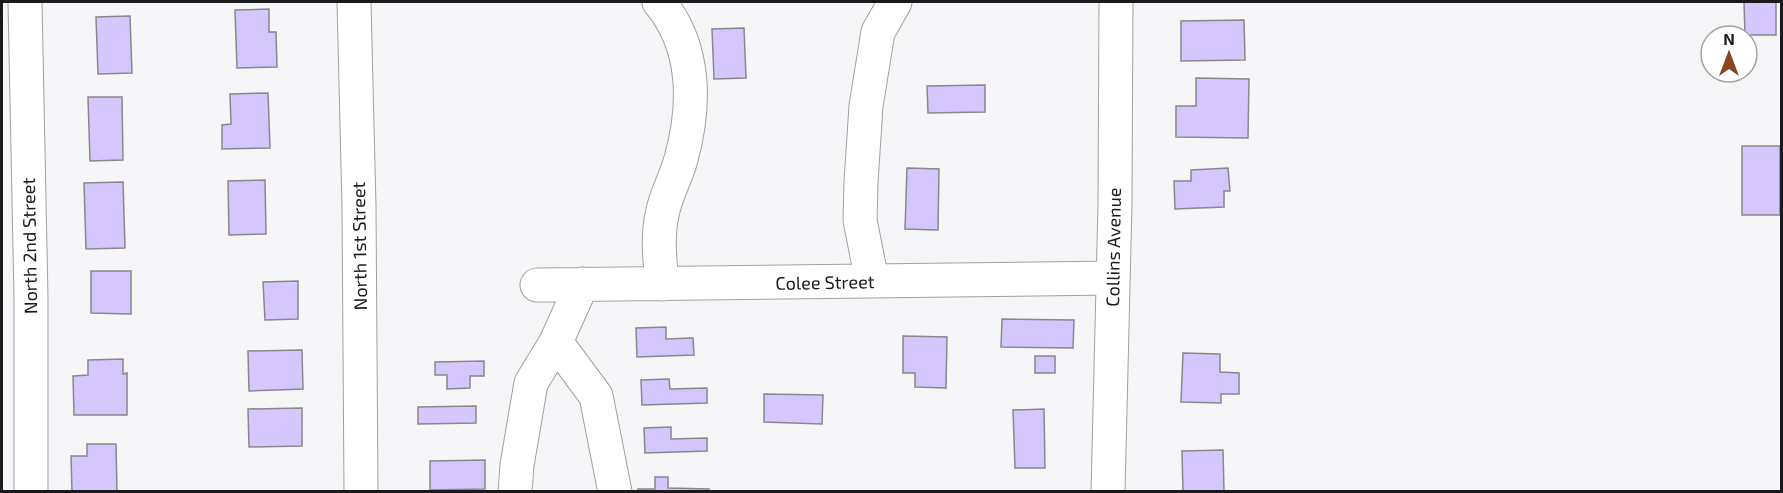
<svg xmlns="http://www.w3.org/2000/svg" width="1783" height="493" viewBox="0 0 1783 493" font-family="'Exo 2',sans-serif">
<rect width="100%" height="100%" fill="#f6f6f9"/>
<path fill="#d5c7fd" stroke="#88878a" stroke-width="1.5" d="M1744,2H1776V35H1745Z
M269,9V32H276L277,67L237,68L235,10Z
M130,16L132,73L98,74L96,17Z
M1244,20L1245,60L1181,61V21Z
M744,28L746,78L714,79L712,29Z
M1196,78L1249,79L1248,138L1176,137V106H1196Z
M985,85V112L928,113L927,86Z
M268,93L270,148L222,149V125L231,124L230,94Z
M88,97H122L123,160L90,161Z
M1742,146H1780V215H1742Z
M907,168L939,169L938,230L905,229Z
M1228,168L1230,191H1224V207L1175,209L1174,181H1191V170Z
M265,180L266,234L229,235L228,181Z
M123,182L125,248L86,249L84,183Z
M91,271H131V314L91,313Z
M298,281V319L265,320L263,282Z
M1002,319L1074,320L1073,348L1001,347Z
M666,327V339L693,338L694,355L637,357L636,328Z
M903,336L947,337L946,388L915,387V373H903Z
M302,350L303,389L249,391L248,351Z
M1183,353L1220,354V372L1239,373V394H1221V403L1181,402Z
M1035,356H1055V373H1035Z
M123,359V374L127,373V415H74L73,376L88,375V360Z
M484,361V376H470V388L447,389V375H435V362Z
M669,379L670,389L707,388V403L642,405L641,380Z
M764,394L823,395L822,424L764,422Z
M476,406V423L418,424V407Z
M302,408V446L249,447L248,409Z
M1044,409L1045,468H1015L1013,410Z
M671,427V439L707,438V451L645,453L644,428Z
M87,444H116L117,492H72L71,456H87Z
M1223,450L1224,492H1183L1182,451Z
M485,460V489L430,490V461Z
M655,477H668V488L709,489V492H638V489H655Z"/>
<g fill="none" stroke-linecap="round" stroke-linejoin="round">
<defs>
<path id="minor" d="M25,2L31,298V492
M354,2L359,207L361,492
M659,2C696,46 696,105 681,159C676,178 665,196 662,215C657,238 660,261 662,284
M872,281L860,220L861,182L866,106L878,32L895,2
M537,285L1113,278
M556,342L596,396L615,492
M515,492L517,465L531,383L556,342L582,284
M1108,492L1115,204L1116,2"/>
</defs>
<use href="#minor" stroke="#a1a1a4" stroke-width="35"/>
<use href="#minor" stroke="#fff" stroke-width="33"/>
</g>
<g text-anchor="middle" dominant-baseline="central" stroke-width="6" stroke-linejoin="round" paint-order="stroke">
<g font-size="18" fill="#1a1a1c" stroke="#fff">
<text transform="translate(29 246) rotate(-91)">North 2nd Street</text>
<text transform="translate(359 246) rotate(-91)">North 1st Street</text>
<text transform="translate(1113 247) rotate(-89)">Collins Avenue</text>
<text transform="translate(825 282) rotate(-1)">Colee Street</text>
</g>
</g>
<rect width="1783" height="493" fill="none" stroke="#1a1a1c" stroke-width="6"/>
<g transform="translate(1729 54)"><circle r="28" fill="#ffffff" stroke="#a3a3a4" stroke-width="1.5"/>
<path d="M0-4.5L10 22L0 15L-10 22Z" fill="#8b4322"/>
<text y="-9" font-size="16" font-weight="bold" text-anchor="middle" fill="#1a1a1c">N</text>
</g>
</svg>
